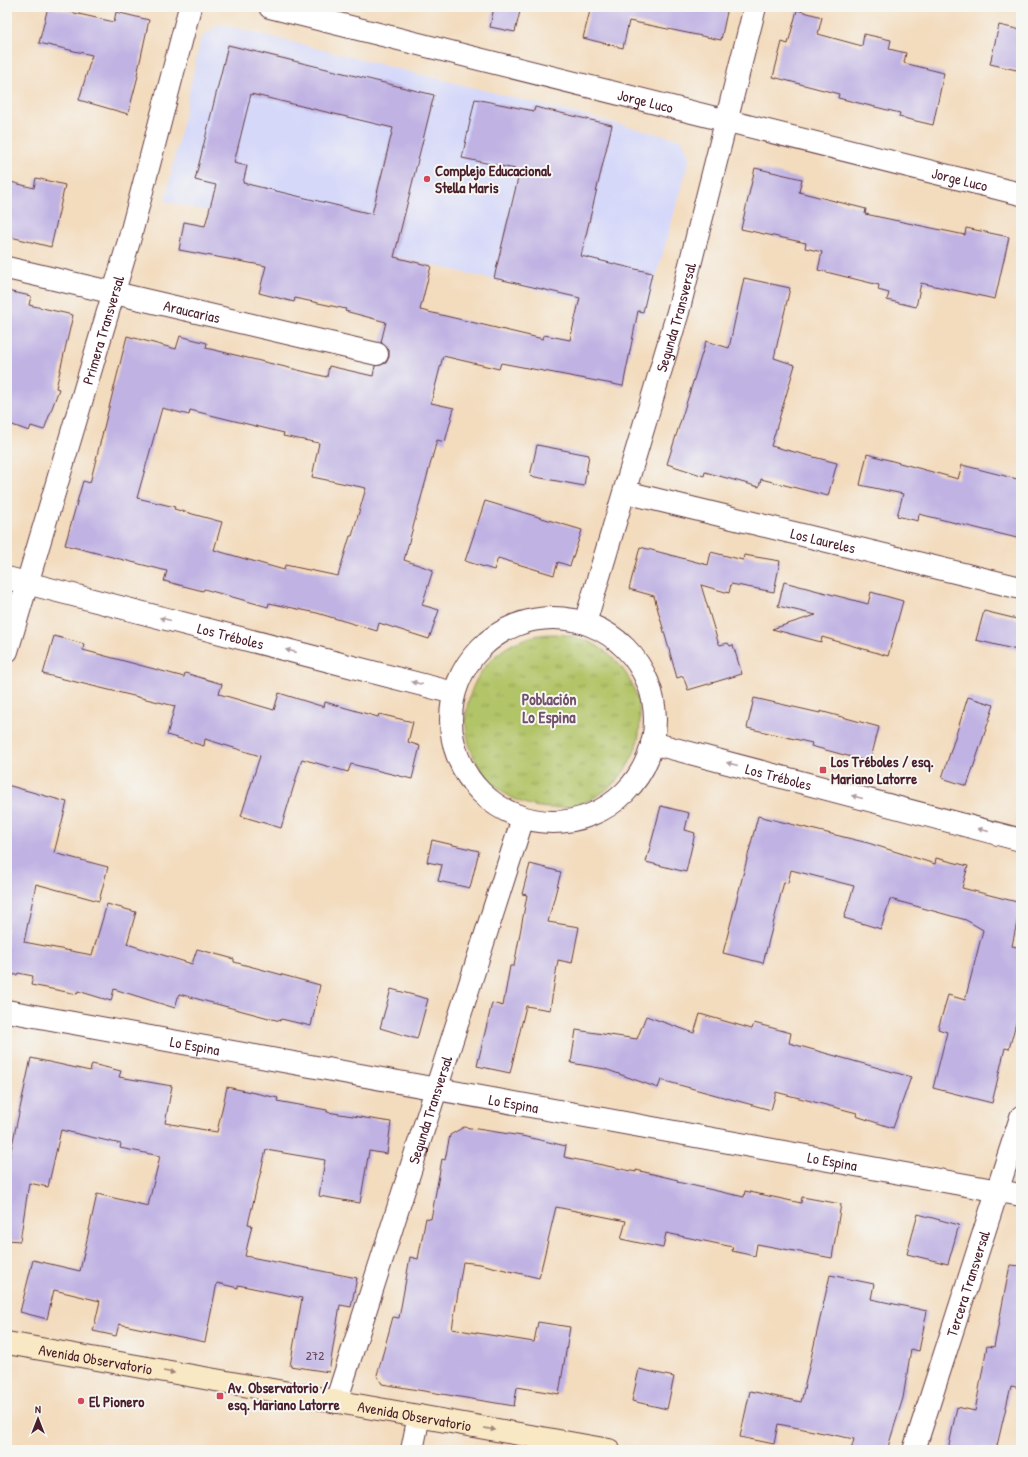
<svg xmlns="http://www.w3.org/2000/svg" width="1028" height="1457" viewBox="0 0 1028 1457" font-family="'Patrick Hand',sans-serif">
<defs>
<pattern id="grass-tufts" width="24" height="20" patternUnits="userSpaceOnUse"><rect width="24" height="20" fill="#b2c468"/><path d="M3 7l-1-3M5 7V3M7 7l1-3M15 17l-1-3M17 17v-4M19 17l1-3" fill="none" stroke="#939f56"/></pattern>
</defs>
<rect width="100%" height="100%" fill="#f6f6f2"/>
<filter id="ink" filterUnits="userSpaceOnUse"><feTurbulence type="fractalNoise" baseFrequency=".025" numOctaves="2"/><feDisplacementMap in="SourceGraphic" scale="8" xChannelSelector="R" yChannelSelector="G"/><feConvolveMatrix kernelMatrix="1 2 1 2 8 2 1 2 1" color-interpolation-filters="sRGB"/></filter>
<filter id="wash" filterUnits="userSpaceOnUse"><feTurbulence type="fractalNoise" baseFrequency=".012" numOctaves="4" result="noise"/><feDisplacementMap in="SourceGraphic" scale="16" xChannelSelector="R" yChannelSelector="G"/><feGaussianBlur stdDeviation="0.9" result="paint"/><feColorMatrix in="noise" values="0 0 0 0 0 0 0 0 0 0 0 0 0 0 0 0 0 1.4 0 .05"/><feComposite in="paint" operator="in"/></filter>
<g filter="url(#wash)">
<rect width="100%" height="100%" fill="#f3dbbd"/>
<path fill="#d5d8f9" d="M220,24L682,140L690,157L645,316L165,201L201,38Z"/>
<path fill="url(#grass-tufts)" stroke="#7e724a" d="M466 721a87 87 0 1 1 174 0a87 87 0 1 1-174 0Z"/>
<g id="blocks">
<path fill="#c0b2e3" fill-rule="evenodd" d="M48,7L114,22L116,12L149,20L137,75L138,76L128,114L79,100L92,55L39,43Z
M494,7H521L515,32L490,27Z
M591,7H728L721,40L629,21L623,48L583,38Z
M797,10L822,17L818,34L862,46L864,34L891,40L889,49L906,53L904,63L944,73L933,125L899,117L900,113L838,98L839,94L773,77L782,42L788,44Z
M999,25L1021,30V71L990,64Z
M228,45L434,95L394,257L431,266L420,310L543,339L544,335L570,340L580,298L494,278L520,170L462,158L475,99L534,111L535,107L612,125L581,256L652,273L643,312L638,311L623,386L501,363L499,369L443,356L431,403L454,408L445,442L437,440L404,560L433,570L422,605L439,610L429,639L379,623L377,631L317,613L269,603L268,607L204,589L203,591L164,581L167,571L65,545L83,481L90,483L127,336L176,349L180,336L207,343L206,348L327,377L329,366L373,376L375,366L386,363L389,357V350L381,342L386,322L345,311L346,309L295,298L294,302L259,293L266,266L179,250L184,222L205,226L216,185L195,180ZM251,94L393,128L372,214L243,183L247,166L234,163ZM162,408L189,415L190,410L284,433L283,436L319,443L312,477L366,488L352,536H350L338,576L285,565L284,570L214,550L222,522L174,509L175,507L137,498Z
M755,168L802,179L799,192L866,209L865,214L965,235L966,228L1009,237L995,299L921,283L916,307L887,300L889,293L878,290L879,285L818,270L822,252L805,248L806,243L741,229Z
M36,178L65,185L51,247L7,236V181L34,188Z
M744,278L790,288L774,358L795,365L771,446L837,463L828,496L761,479L759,487L705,472L704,476L667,464L706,341L729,348Z
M7,291L31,296L29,305L73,315L56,388L59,389L44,430L31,426L29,431L7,423Z
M537,445L589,455L584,486L530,476Z
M867,454L958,479L962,465L1021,480V539L919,514L918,521L897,516L903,494L860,485Z
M485,501L582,530L570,566L558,562L554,575L498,558L494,570L465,561Z
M640,547L708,565L711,552L743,560L744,555L780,561L774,592L731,584L729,593L701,585L718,642L720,645L728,643L730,646L733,645L742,674L688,690L683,676L677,678L654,596L629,589Z
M784,582L868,604L871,592L903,601L888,656L822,637L821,642L772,629L816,615L778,606Z
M984,611L1021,620V651L976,640Z
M54,636L84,644L83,650L184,677L185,673L222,684L219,694L274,710L279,693L324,707L325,702L378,717L379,714L413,722L408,742L420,746L412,779L351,764L348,772L302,759L281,828L241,816L260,756L205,739L204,746L167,735L175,706L43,674Z
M968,697L994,705L967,786L942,778Z
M754,698L820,713V711L879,727L870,762L811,746L812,743L747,728Z
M7,785L67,802L54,853L108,867L99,901L36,884L24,942L92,955L107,904L136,912L127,944L192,964L197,949L234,959V962L320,985L311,1026L281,1019L280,1021L179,994L175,1008L114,989L111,1001L78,991L77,994L31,985L33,976L18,973L17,975L7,974Z
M661,806L689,813L685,830L695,833L686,872L646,862Z
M758,816L868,843L935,864L936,858L968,866L962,888L1021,903L1012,946L1021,948V1005L1009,1049L1005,1048L992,1103L933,1088L947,1032L938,1029L948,995L965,1000L983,930L966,920L890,899L881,929L844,918L854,886L791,870L788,883L784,882L763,963L723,953Z
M432,840L479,851L470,888L438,881L442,865L427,862Z
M530,864L561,872L548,922L579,927L572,963L558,960L550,1010L526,1006L510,1073L477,1066L492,1003L503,1006L510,966H514L527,895L522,894Z
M391,989L428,999L417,1039L380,1028Z
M700,1014L752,1029L754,1023L791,1033L789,1043L911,1077L893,1128L856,1116L857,1113L776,1092L771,1110L661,1080L658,1088L605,1069L571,1063L576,1030L637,1039L646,1016L694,1033Z
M31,1058L90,1071L92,1064L121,1071L119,1077L172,1086L165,1123L217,1132L227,1087L278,1098L277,1101L327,1110V1112L391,1122L387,1154L369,1151L360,1203L319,1196L325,1160L266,1150L248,1224L252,1225L245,1256L357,1278L351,1307L340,1305L329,1372L290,1366L302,1298L238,1285V1288L217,1283L205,1342L119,1324L116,1336L93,1331L100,1301L54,1290L47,1319L20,1312L33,1260L80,1271L97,1194L148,1206L160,1156L120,1148L121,1144L61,1130L48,1187L29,1183L20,1241L7,1240V1168Z
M464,1127L522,1136L566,1146L564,1157L636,1172V1170L678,1180L677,1182L744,1197L745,1191L801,1203L802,1197L841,1204L832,1258L757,1244L755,1256L732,1251L733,1247L666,1233L663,1248L621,1239L626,1221L556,1207L539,1278L480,1264L463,1262L452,1329L534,1342L538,1322L570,1327L559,1394L517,1387L514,1406L382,1384L377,1375L393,1317L399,1318L410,1257L418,1259L426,1218L431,1219L442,1159L445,1160L450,1135Z
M918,1214L959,1225L948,1264L907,1254Z
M1010,1265L1021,1266V1388L1011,1386L996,1450H948L957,1407L975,1411L987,1346L994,1347Z
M830,1275L874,1284L871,1299L927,1311L919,1351L911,1349L903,1398L887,1450H851L854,1439L778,1424L774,1444L740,1437L750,1391L801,1402Z
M639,1369L674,1377L667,1409L632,1401Z"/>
</g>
</g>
<g filter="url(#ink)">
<use href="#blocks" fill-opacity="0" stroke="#633b41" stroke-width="1"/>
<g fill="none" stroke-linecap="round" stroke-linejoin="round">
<defs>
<g id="minor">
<path id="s1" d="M270,7L1021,194"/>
<path id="s2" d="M7,268L377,354"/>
<path id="s3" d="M625,492L1021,588"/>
<path id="s4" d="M7,578L454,693"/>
<circle cx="553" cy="720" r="102"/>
<path id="s5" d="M585,623L678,312L755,7"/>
<path id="s6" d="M7,651L129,241L190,7"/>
<path id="s7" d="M652,743L1021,840"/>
<path id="s8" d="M7,1011L1021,1195"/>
<path id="s9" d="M336,1402L523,818"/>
<path d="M412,1450L419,1416"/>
<path id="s10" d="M914,1450L1021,1117"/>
</g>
<g id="secondary">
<path id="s11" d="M7,1343L609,1450"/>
</g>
</defs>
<use href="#minor" stroke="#633b41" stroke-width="24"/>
<use href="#secondary" stroke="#633b41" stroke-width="24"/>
<use href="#minor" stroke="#fff" stroke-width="22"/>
<use href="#secondary" stroke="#f8e8c3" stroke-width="22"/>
</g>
<defs><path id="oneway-solid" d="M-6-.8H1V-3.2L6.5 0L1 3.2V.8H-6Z"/></defs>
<g fill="#ae9aa0">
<use href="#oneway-solid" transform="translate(165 619) rotate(-166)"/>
<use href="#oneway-solid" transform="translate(291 651) rotate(-166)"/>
<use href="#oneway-solid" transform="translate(417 683) rotate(-166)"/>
<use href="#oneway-solid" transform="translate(732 764) rotate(-165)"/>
<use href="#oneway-solid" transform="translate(857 797) rotate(-165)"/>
<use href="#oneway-solid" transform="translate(983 830) rotate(-165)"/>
</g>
<g fill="#a18477">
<use href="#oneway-solid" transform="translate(169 1372) rotate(10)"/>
<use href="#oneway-solid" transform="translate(490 1429) rotate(10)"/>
</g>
</g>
<g fill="#d1495b" stroke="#f6f6f2" stroke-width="1.5">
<circle cx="427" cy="179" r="4"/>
<rect x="819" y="766" width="8" height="8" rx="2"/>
<rect x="216" y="1392" width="8" height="8" rx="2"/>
<circle cx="81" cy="1401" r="4"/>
</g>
<g text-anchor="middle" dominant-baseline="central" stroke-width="4" stroke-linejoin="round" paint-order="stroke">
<g font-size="13" fill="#684459">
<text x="315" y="1355">272</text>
</g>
<g font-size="15" fill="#4a1f2b" stroke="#f6f6f2">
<text stroke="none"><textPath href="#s1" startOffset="387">Jorge Luco</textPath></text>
<text stroke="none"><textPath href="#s1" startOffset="711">Jorge Luco</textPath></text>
<text stroke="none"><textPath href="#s2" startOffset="190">Araucarias</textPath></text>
<text stroke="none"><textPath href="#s5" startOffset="319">Segunda Transversal</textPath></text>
<text stroke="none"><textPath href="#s6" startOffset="335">Primera Transversal</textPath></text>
<text stroke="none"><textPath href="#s3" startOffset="204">Los Laureles</textPath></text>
<text stroke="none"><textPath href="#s4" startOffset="231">Los Tréboles</textPath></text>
<text stroke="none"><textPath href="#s7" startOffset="131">Los Tréboles</textPath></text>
<text stroke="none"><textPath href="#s8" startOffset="191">Lo Espina</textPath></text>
<text stroke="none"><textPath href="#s8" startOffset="515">Lo Espina</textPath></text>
<text stroke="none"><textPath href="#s9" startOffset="307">Segunda Transversal</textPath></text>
<text stroke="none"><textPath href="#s8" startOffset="839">Lo Espina</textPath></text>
<text stroke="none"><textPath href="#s10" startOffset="175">Tercera Transversal</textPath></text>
<text stroke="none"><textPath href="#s11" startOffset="90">Avenida Observatorio</textPath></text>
<text stroke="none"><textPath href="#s11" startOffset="414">Avenida Observatorio</textPath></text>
</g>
<g font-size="15" font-weight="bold" fill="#4a1f2b" stroke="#f6f6f2" text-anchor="start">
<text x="435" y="170">Complejo Educacional<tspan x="435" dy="17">Stella Maris</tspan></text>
<text x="831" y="761">Los Tréboles / esq.<tspan x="831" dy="17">Mariano Latorre</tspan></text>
<text x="228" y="1387">Av. Observatorio /<tspan x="228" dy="17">esq. Mariano Latorre</tspan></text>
<text x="89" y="1401">El Pionero</text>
</g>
<g font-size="16" font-weight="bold" fill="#73526b" stroke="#f6f6f2">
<text x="549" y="699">Población<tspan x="549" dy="18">Lo Espina</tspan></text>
</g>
</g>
<rect width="1028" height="1457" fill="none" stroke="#f6f6f2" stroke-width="24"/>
<g transform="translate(38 1419)" stroke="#f6f6f2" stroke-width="3" paint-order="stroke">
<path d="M0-3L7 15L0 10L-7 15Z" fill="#4a1f2b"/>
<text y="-6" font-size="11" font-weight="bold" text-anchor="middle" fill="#4a1f2b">N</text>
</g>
</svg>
